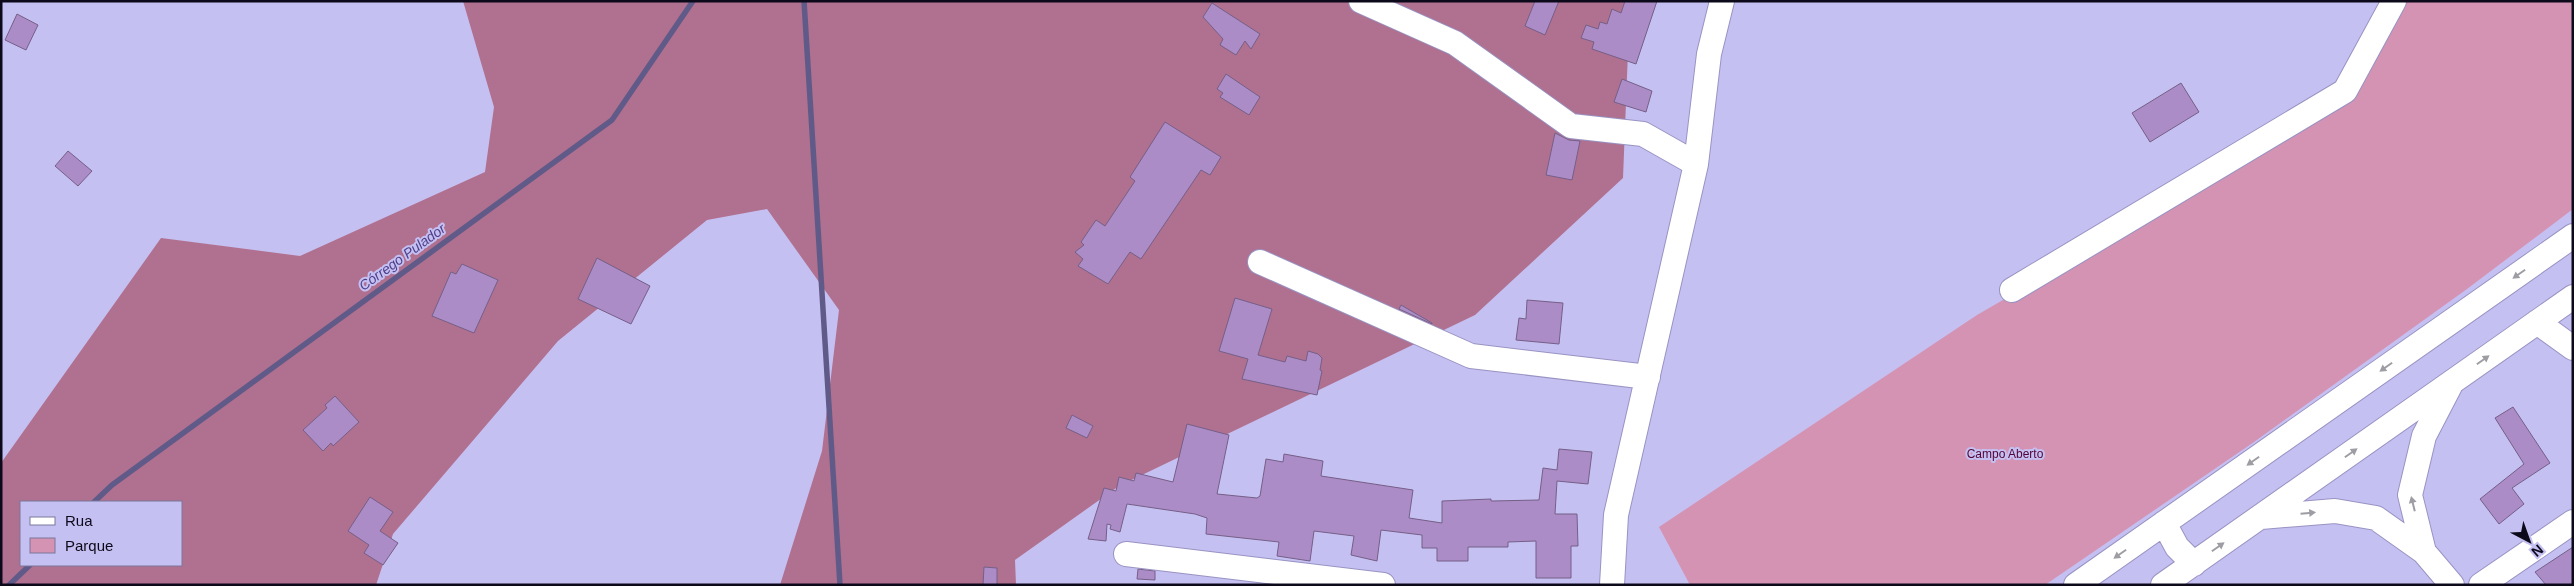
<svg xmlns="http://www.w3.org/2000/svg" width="2574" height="586" viewBox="0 0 2574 586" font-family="Arial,sans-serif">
<rect width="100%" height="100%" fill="#c5c0f2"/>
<path fill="#d593b3" d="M2384,1H2573V209L2467,289L2254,442L2045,585H1690L1659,527L1977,315L2313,120Z"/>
<path fill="#b0708f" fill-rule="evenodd" d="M463,1H1630L1623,178L1475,315L1119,486L1015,560L1016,585H780L822,451L839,310L767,209L707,220L558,341L393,534L376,585H1V463L161,238L300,256L485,172L494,107ZM21,502H181V565H21Z"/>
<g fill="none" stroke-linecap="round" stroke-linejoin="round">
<path stroke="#605a89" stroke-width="5.5" d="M804,1L840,585
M94,502L112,485L612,120L693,1
M9,585L30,565"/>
</g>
<path fill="#ac8cc6" stroke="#755f88" d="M1535,1H1559L1545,35L1525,26Z
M1625,1H1657L1636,64L1592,49L1594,42L1581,38L1586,25L1598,29L1600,22L1607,24L1612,9L1621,13Z
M1212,3L1260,34L1251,49L1245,41L1236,55L1220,45L1223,39L1203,17Z
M17,14L38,25L26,50L5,40Z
M1226,74L1260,97L1249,115L1220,97L1223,93L1217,89Z
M1622,79L1652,91L1646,112L1614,102Z
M2181,83L2199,112L2150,142L2132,113Z
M1165,122L1221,157L1210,175L1201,170L1141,259L1130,252L1108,284L1078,266L1083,259L1075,252L1084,245L1081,242L1096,220L1105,226L1135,181L1130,177Z
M1555,133L1569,140L1580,141L1572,180L1546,175Z
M68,151L92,171L78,186L55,166Z
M597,258L650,286L631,324L578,299Z
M462,264L498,280L474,333L432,316L451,272L456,274Z
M1235,298L1272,309L1258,355L1285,362L1287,356L1306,361L1308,351L1318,354L1322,358L1320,370L1322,371L1317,395L1242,379L1248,359L1219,351Z
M1527,300L1563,303L1559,344L1516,340L1519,318L1526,319Z
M1401,305L1432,323V324L1399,309Z
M335,396L359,422L333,446L331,443L323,451L303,430L327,408L325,405Z
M2513,407L2550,463L2512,488L2524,504L2499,524L2480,499L2524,464L2495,418Z
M1072,415L1093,426L1087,438L1066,428Z
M1187,424L1229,435L1217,494L1257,498L1260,496L1266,459L1283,462L1284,454L1323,461L1321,476L1413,490L1409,518L1442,523V501L1491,499V501L1539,500L1543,468L1557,470L1559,449L1592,452L1588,484L1557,481L1555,514H1577L1578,546H1571V578H1536V541L1508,542V547H1468V561H1437V548H1422V535L1381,530L1377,561L1351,555L1354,536L1314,531L1310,561L1277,556L1279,542L1206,534L1207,518L1195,514L1127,504L1120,532L1110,529L1111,525L1107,524L1106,541L1088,539L1104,488L1116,491L1119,477L1134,481L1136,473L1173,482Z
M370,497L393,512L380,531L398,543L383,565L364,553L369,545L348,531Z
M2573,547V585H2546L2535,572Z
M984,567L997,568V585H983Z
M1138,569L1155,571V580L1137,579Z"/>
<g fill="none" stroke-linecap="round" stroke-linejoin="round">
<defs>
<path id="minor" d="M1361,1L1455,43L1571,126L1643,134L1696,164
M1260,262L1471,356L1648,377
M2012,290L2345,91L2394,1
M2537,322L2573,348
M2261,517L2335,511L2376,518L2424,552L2452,585
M2164,523L2177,547L2194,564
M2424,552L2410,495L2424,436L2450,386
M1126,554L1383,585
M1612,585L1616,515L1696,164L1709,54L1722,1
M2076,585L2573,236
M2163,585L2573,297
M2481,585L2573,522"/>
</defs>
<use href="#minor" stroke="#9893c2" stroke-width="26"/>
<use href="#minor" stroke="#fff" stroke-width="24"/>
</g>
<defs><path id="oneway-solid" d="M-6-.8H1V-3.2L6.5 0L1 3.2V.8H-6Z" transform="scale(1.25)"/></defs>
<g fill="#9e9da3">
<use href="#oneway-solid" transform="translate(2519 274) rotate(145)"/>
<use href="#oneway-solid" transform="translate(2483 360) rotate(-35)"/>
<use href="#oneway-solid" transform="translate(2386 367) rotate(145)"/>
<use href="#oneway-solid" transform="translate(2351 453) rotate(-35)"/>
<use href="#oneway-solid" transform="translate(2253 461) rotate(145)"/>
<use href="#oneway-solid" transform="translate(2413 504) rotate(-104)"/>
<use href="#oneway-solid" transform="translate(2308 513) rotate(-5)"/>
<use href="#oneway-solid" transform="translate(2218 547) rotate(-35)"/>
<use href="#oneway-solid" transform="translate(2120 554) rotate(145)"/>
</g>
<g text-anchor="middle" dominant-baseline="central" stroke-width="4" stroke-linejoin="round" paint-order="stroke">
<g font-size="12" fill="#540336" stroke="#c5c0f2">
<text x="2005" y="454">Campo Aberto</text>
</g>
<g font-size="14" font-style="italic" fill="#4d3e89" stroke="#c5c0f2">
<text transform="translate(402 257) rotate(-36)">Córrego Pulador</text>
</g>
</g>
<rect width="2574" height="586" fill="none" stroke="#0c091a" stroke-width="5"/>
<rect x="20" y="501" width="162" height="65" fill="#c5c0f2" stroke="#7b779c"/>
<rect x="30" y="517" width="25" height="8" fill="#ffffff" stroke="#7b779c"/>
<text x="65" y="526" font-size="15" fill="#0c091a">Rua</text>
<rect x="30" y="538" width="25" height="15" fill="#d593b3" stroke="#7b779c"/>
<text x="65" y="551" font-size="15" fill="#0c091a">Parque</text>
<g transform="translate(2529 541) rotate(139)" stroke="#c5c0f2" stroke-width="4" paint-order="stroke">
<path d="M0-4L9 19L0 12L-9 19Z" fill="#0c091a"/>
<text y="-8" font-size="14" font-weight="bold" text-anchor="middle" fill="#0c091a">N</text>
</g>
</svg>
